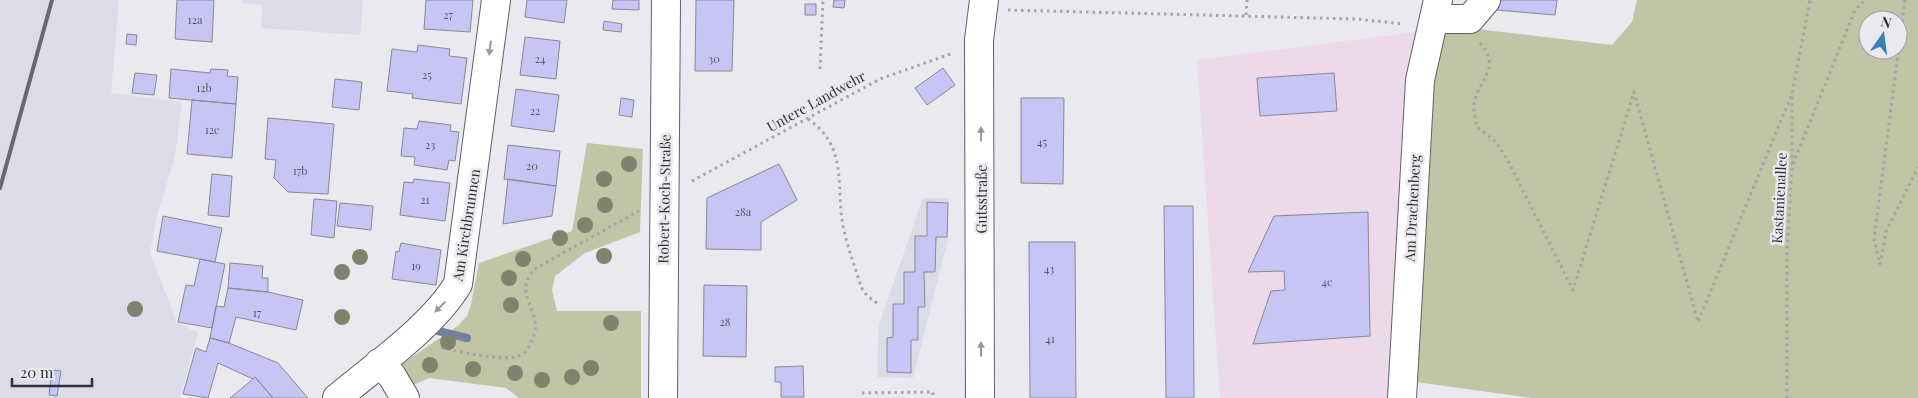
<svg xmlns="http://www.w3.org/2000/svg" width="1918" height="398" viewBox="0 0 1918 398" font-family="'Playfair Display',serif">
<rect width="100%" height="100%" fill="#e9e9ef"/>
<path fill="#dcdce8" d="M0,0H119L111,93L182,102L175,156L157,216L150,253L177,322L198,333L180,398H0Z
M241,0H363L360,35L261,28L263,5L241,3Z
M923,198H949L948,240L913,378L877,377L879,324Z"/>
<path fill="#ecd9e9" d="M1423,31L1394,398H1220L1197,60Z"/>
<path fill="#c1c5a6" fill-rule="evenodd" d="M1637,0H1918V398H1532L1409,381L1429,84L1444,25L1612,45L1632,22ZM1868,20H1898V50H1868Z
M587,143L643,149L640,232L585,253L555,276L552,290L557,311H641V398H519L506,388L429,378L411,386L399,366L459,325L467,316L471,304L479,263L572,231Z"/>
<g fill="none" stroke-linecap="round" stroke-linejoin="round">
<path stroke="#6f819f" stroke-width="8" d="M438,331L467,338"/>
</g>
<path fill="#c6c5f6" stroke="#88888d" d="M177,0H214L212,42L175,39Z
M426,0H473L470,32L424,29Z
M527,0H567L564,23L525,17Z
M613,0H639V10L612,9Z
M696,0H734L732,71H695Z
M834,0H845L844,8L833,7Z
M1497,0H1557L1555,15L1496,10Z
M805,4H816V15H805Z
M604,21L622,24L621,32L603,30Z
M127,34L137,35L136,45L126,44Z
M525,37L560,41L556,79L520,75Z
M418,45L450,49L449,56L467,58L461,104L412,98L413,94L387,91L392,49L417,52Z
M943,68L955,85L927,105L915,88Z
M171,69L210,73L211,69L228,70L227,76L238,77L236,104L169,98Z
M135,73L157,75L154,95L132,93Z
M1334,73L1337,111L1260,116L1257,78Z
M335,79L362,82L359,110L332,107Z
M516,89L559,95L554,132L511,126Z
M621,98L634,100L632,117L619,115Z
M1021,98H1064L1063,184L1021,183Z
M192,100L236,104L232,158L187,154Z
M268,118L334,124L328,194L288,192L274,178L276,160L265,159Z
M419,121L451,125L450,131L459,132L455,161L449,160L447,170L414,165L415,157L401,156L404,128L417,129Z
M508,145L560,151L556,186L504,179Z
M779,164L797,200L761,222V250L706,249L707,198Z
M212,174L232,176L229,217L208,215Z
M414,179L450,183L445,221L400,215L404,182L413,183Z
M508,179L556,186L552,216L503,224Z
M314,199L337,201L334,238L311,235Z
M927,202L948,203L947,237H936L935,272H924L925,307H918V340H911V373L887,372V338L893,337V304H904V272H915V236H927Z
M340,203L373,206L371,230L337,226Z
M1164,206H1193L1194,398H1166Z
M1368,212L1370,336L1253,344L1271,291L1285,290L1284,271L1248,272L1274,216Z
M163,216L222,228L215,262L157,251Z
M1029,242H1075L1076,398H1030Z
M401,243L441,250L436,285L392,279L396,251L399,252Z
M200,259L225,264L212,328L178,322L186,285L194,286Z
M230,263L263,266L262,278H268V292L228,288Z
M704,285L747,286L746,357L703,356Z
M228,288L268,292L303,300L296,330L236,317L229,343L210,338L216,306L224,307Z
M210,338L229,343L278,363L308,398H273L255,377L253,379L218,363L208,398L183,394L196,348L206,352Z
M803,366L804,397H781V382H775V367Z
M52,370L61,371L57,396L49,395Z
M255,377L273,398H230L253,379Z"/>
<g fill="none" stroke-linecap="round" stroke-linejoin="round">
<defs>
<path id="minor" d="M1434,19H1470L1486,0
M379,363L392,376L405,398
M337,398C375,366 433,326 458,284L496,0
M663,398L666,0
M980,398L979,40L984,0
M1402,398L1420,80L1438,0"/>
</defs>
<use href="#minor" stroke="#616166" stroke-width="30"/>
<path stroke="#a4a4a9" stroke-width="3" stroke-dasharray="2.5 4" stroke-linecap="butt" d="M1905,0L1874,239L1880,264L1886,232L1918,167
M1008,10L1356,19L1404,24
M1246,15L1247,0
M1480,43C1504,71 1474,81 1474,108C1474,114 1476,121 1477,127L1496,142L1507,159L1573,290L1634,92L1698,322L1792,94
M820,69L823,0
M808,119C843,143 838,174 841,212C843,231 849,250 855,268C862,287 859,291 877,303
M1793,164L1855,10L1865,0
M692,181L880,79L953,53
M441,348C459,351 505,363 521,355C527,352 530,345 532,340C535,334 536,327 535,321C530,298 516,289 536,268L639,211
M862,393L933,392V398
M1787,398V253L1792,165V94L1810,0"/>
<use href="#minor" stroke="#fff" stroke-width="28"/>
<path stroke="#69696d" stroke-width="4" d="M0,188L52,0"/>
</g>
<g fill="#81826e">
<circle cx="629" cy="164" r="8"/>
<circle cx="604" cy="179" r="8"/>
<circle cx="605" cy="205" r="8"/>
<circle cx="585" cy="225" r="8"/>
<circle cx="560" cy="238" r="8"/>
<circle cx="604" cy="256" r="8"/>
<circle cx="360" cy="257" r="8"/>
<circle cx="523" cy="259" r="8"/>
<circle cx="342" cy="272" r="8"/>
<circle cx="509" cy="278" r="8"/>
<circle cx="511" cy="305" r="8"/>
<circle cx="135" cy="309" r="8"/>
<circle cx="342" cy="317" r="8"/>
<circle cx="611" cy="323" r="8"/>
<circle cx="448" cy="342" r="8"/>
<circle cx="430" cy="365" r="8"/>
<circle cx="591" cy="368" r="8"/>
<circle cx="473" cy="369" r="8"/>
<circle cx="515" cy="373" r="8"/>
<circle cx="572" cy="377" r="8"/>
<circle cx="542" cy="380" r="8"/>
</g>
<defs><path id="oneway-solid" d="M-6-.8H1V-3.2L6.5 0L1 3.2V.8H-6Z" transform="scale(1.25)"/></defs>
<g fill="#989899">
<use href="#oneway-solid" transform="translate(490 48) rotate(97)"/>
<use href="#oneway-solid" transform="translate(981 134) rotate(-91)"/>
<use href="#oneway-solid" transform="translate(440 307) rotate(136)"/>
<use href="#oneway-solid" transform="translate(981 349) rotate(-90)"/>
</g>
<g text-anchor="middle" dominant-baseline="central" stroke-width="5" stroke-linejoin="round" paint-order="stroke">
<g font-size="11" fill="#565564">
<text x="448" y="14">27</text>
<text x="195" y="19">12a</text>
<text x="540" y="58">24</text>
<text x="714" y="58">30</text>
<text x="427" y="74">25</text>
<text x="204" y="87">12b</text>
<text x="535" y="110">22</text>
<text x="212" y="129">12c</text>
<text x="1042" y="141">45</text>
<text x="430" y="144">23</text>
<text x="532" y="165">20</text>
<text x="300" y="170">17b</text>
<text x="425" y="199">21</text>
<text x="743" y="211">28a</text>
<text x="416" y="265">19</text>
<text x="1049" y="268">43</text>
<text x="1327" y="281">4c</text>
<text x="257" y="312">17</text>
<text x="725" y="321">28</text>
<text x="1050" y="338">41</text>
</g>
<g font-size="14" fill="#303033" stroke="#e9e9ef">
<text transform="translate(816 101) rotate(-29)">Untere Landwehr</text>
<text transform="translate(1779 198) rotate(-87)">Kastanienallee</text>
<text transform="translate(664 199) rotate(-89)">Robert-Koch-Straße</text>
<text transform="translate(981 199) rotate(-90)">Gutsstraße</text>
<text transform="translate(1412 208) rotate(-87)">Am Drachenberg</text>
<text transform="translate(466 225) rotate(-81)">Am Kirchbrunnen</text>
</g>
</g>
<g transform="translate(1883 35) rotate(14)"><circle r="24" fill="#e9e9ef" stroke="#9f9fa4"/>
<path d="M0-4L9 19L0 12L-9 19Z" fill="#3881b5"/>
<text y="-8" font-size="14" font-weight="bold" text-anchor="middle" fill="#303033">N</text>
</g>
<path d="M12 378v8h80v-8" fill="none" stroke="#303033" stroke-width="2.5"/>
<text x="20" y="378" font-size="15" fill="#303033" stroke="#e9e9ef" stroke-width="4" paint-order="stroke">20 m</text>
</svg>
